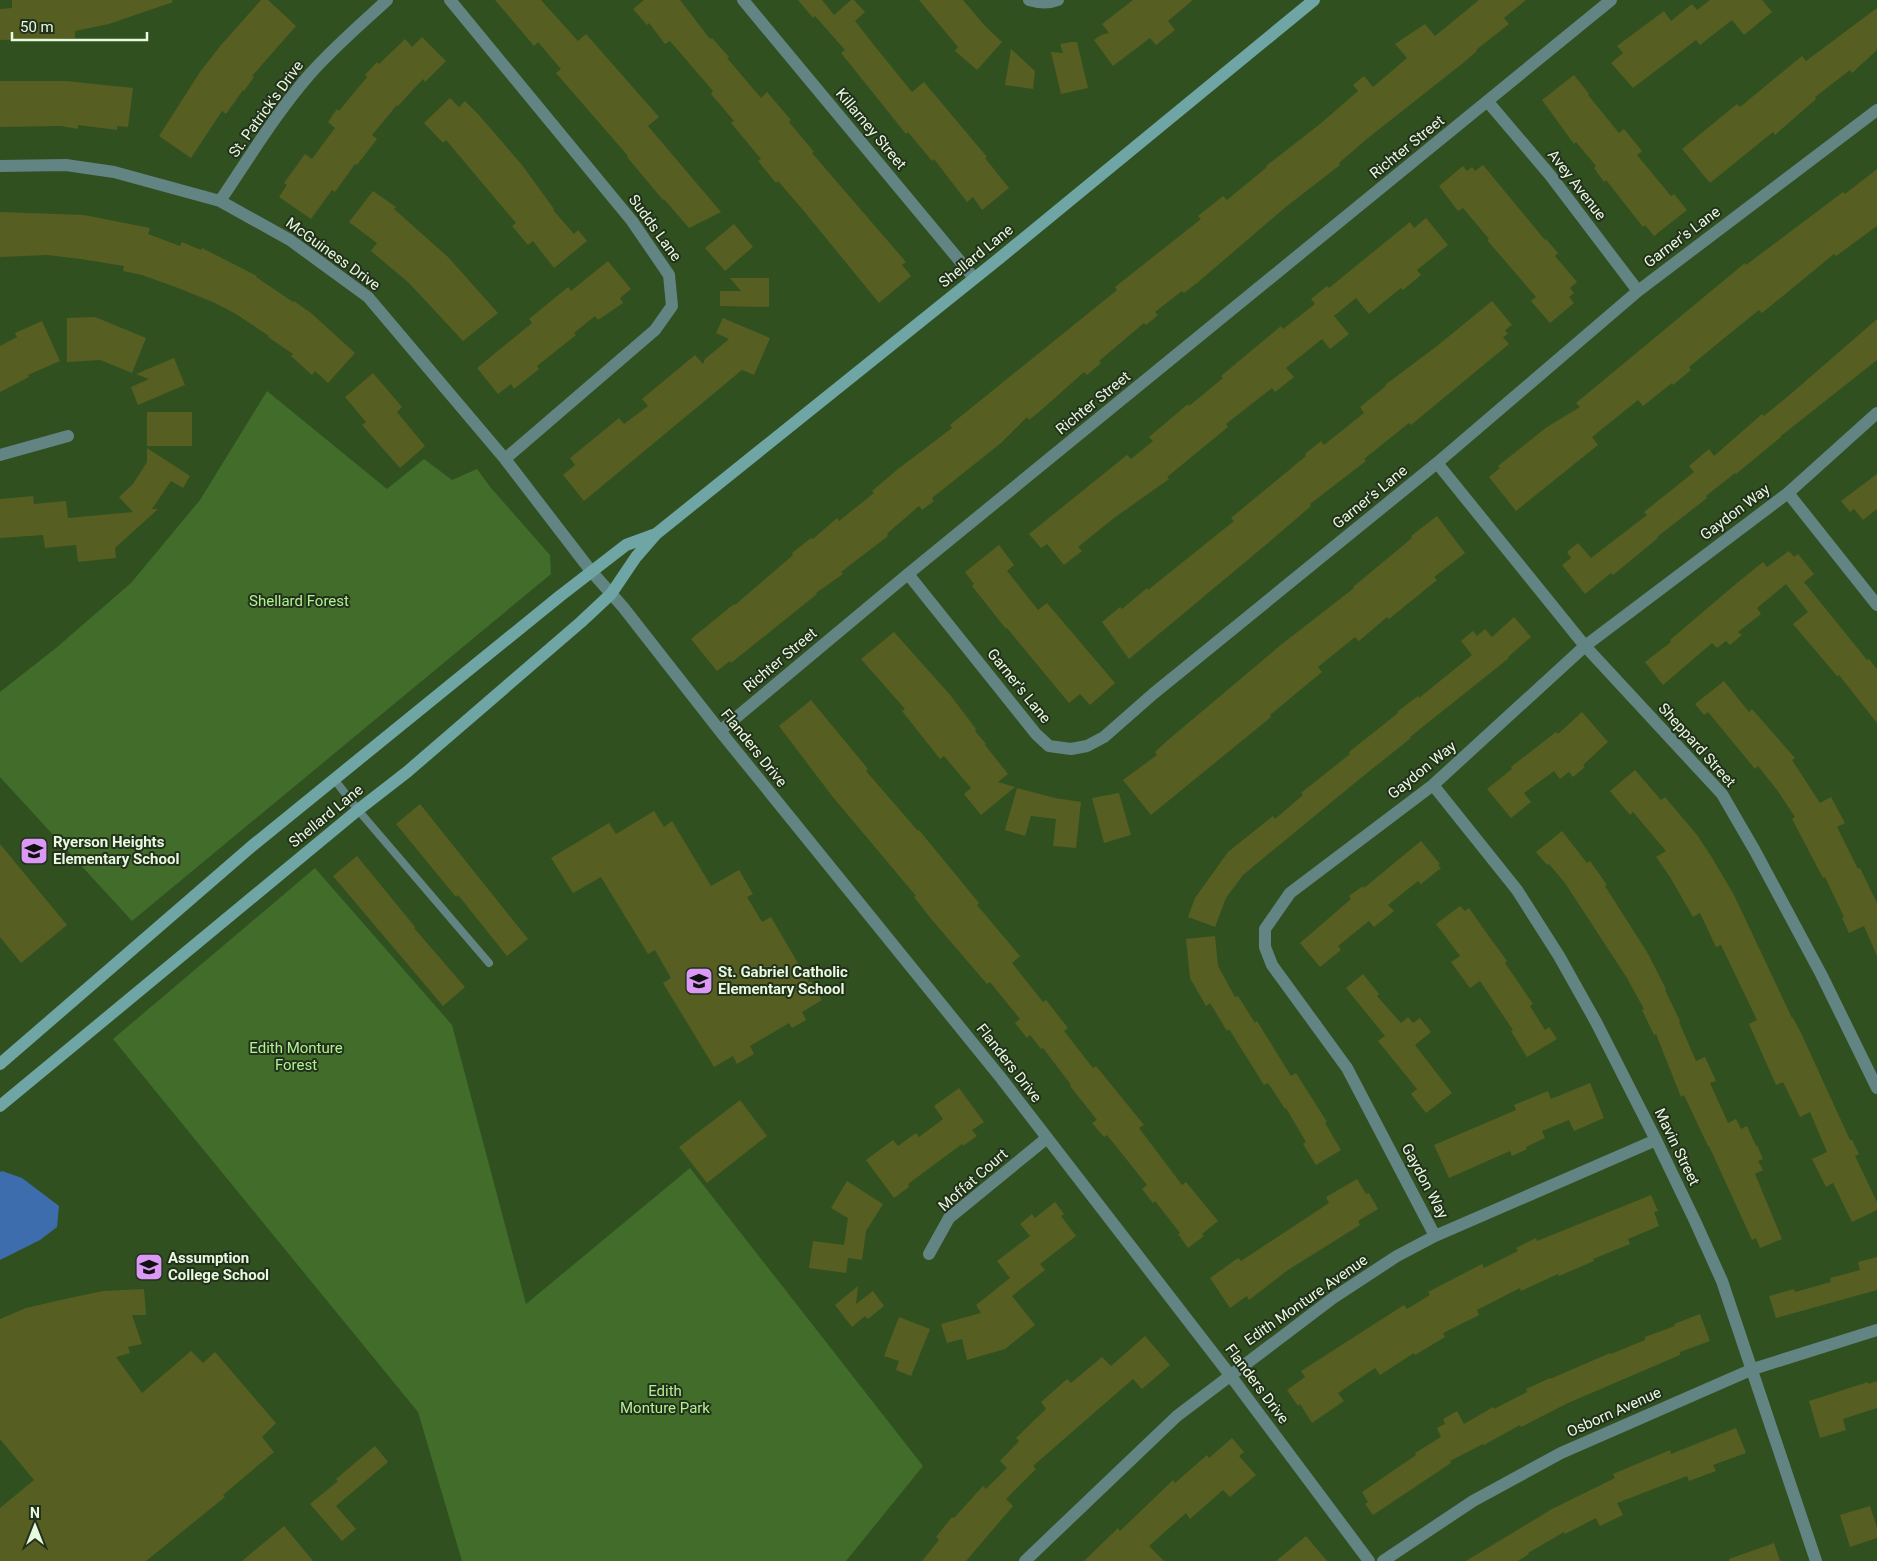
<svg xmlns="http://www.w3.org/2000/svg" width="1877" height="1561" viewBox="0 0 1877 1561" font-family="Roboto,sans-serif">
<rect width="100%" height="100%" fill="#305020"/>
<path fill="#416c2a" d="M267,391L387,489L424,459L452,480L477,469L491,488L550,555L551,574L132,921L0,777V692L56,648L131,583L200,500Z
M315,868L452,1025L526,1304L690,1168L923,1466L846,1561H462L418,1412L113,1039Z"/>
<path fill="#3d6dac" d="M2,1171L22,1178L59,1206L57,1227L40,1240L0,1260V1172Z"/>
<path fill="#575e22" d="M12,0H172L173,2L109,24L75,31V38L0,40V9L12,8Z
M261,0H268L296,26L252,76L254,77L244,91L243,90L226,114L222,111L191,158L159,136L200,72L221,45Z
M495,0H541L578,41L586,34L659,117L648,126L721,212L689,228L664,199L663,200L627,157L628,156L556,73L561,69L538,42L534,46Z
M644,0H680L710,39L712,38L729,57L727,58L761,98L767,92L791,120L789,122L814,152L812,153L906,262L902,265L911,276L879,303L803,210L778,181L776,183L758,161L761,159L731,123L734,121L711,94L713,91L670,41L665,44L649,23L647,25L633,9Z
M798,0H822L834,15L851,0H854L865,12L855,21L877,49L912,92L924,82L987,157L985,158L1009,188L982,210L973,197L967,202L934,159L932,161L908,132L906,134L841,53L845,50L815,16L813,18Z
M919,0H963L985,26L1002,42L977,70L955,51L958,47Z
M1133,0H1193L1168,21L1175,30L1156,45L1150,38L1113,66L1094,40L1101,35L1109,33L1102,24Z
M1479,0H1526L1504,18L1509,24L1476,50L1477,51L1463,63L1368,138L1339,163L1340,165L1287,206L1197,283L1184,293L1182,291L1155,312L1158,315L1146,325L1144,323L1099,361L1101,363L1087,375L1084,372L1039,412L1029,420L1027,417L1001,443L932,498L934,501L922,510L919,506L890,531L887,534L888,536L841,572L843,574L816,593L817,594L731,663L730,661L717,671L691,639L734,604L735,605L793,555L792,553L811,538L813,539L837,518L839,521L874,493L872,491L898,469L952,428L950,425L1117,290L1115,287L1201,219L1198,216L1223,196L1227,200L1267,167L1266,166L1320,124L1358,91L1353,85L1364,76L1373,87L1407,58L1395,44L1425,24L1435,36Z
M1710,0H1762L1772,12L1744,35L1732,20L1700,45L1696,40L1633,88L1611,63L1623,53L1617,46L1664,11L1671,21L1692,4L1697,10Z
M1877,8V50L1852,73L1850,70L1815,97L1816,99L1775,135L1773,132L1710,183L1682,149L1737,104L1740,107L1802,56L1806,61Z
M422,37L446,61L425,82L423,79L398,106L397,105L372,135L377,139L357,165L355,164L335,192L332,190L311,219L279,197L287,185L284,183L305,154L312,159L323,144L335,128L328,122L337,109L339,111L367,77L365,75L377,62L379,64L405,39L412,47Z
M1071,42H1077L1088,88L1061,94L1051,52L1063,53L1060,44Z
M1011,49L1035,71L1033,89L1005,85Z
M1574,75L1589,94L1588,95L1619,133L1624,129L1642,151L1637,155L1671,196L1674,194L1687,210L1654,236L1645,225L1643,227L1606,180L1604,182L1594,168L1596,166L1576,142L1574,144L1542,100Z
M0,81H66L133,88L128,127L117,126V130L78,125V129L61,126L0,127Z
M450,98L459,107L465,101L478,114L522,165L554,209L553,210L574,234L578,230L587,241L554,268L533,241L528,245L512,226L516,223L446,140L443,143L424,123Z
M1483,165L1545,240L1546,239L1558,253L1555,256L1577,282L1570,288L1574,293L1569,297L1574,303L1550,323L1531,301L1536,297L1487,240L1489,239L1463,208L1458,211L1439,186L1463,166L1467,171L1472,167L1475,171Z
M1877,169V226L1836,256L1834,254L1762,313L1759,310L1728,335L1689,367L1691,370L1673,385L1672,383L1643,406L1638,400L1592,437L1598,445L1516,511L1489,477L1500,468L1498,466L1547,427L1580,407L1576,403L1745,263L1746,265L1843,192L1845,194Z
M373,191L396,207L394,209L448,257L498,313L463,341L409,283L371,251L377,243L349,222Z
M0,212L84,215L150,228L148,234L180,246L182,242L201,250L202,248L257,276L256,277L293,302L294,301L311,313L355,353L328,383L315,371L312,375L291,356L293,354L268,337L269,336L236,314L215,303L178,288L142,275L123,271L124,266L81,259L47,255L0,257Z
M1426,218L1448,245L1417,270L1421,275L1403,290L1401,288L1369,314L1356,298L1334,316L1349,334L1330,349L1322,339L1286,368L1294,377L1275,392L1272,388L1226,424L1228,427L1167,477L1169,479L1114,518L1078,547L1082,551L1064,565L1047,544L1041,548L1029,534L1127,455L1131,459L1153,441L1149,437L1188,404L1189,406L1223,378L1221,376L1281,326L1283,329L1315,304L1311,299L1327,286L1329,288L1410,222L1414,228Z
M734,224L753,247L725,271L705,248Z
M608,261L631,289L620,298L623,303L598,320L595,316L574,333L576,335L537,366L539,369L514,389L511,384L498,394L477,368L532,323L529,319L568,287L571,291Z
M730,278H769V307L720,306V291H741Z
M1492,301L1512,325L1505,330L1508,334L1503,337L1509,344L1411,425L1409,423L1364,459L1366,461L1310,504L1311,506L1268,543L1129,659L1102,622L1120,607L1122,609L1147,588L1148,590L1234,521L1231,518L1306,456L1305,454L1321,441L1324,445L1364,413L1360,407L1386,386L1385,385L1437,346Z
M95,317L146,338L132,373L100,360L67,362V318Z
M723,318L770,338L754,375L742,370L584,501L563,475L575,465L570,458L619,418L624,424L648,406L642,399L695,355L703,364L705,359L729,339L716,333Z
M1877,319V360L1781,436V437L1736,474L1735,473L1706,496L1707,498L1657,537L1658,538L1613,575L1611,573L1585,594L1562,565L1571,558L1567,552L1578,543L1591,558L1647,515L1644,512L1694,472L1689,466L1709,449L1714,456L1762,414L1764,416L1793,392Z
M42,321L60,361L28,375L29,377L0,392V346L17,337L15,333Z
M174,358L185,385L138,405L131,387L149,379L136,374Z
M373,373L402,407L397,412L425,446L400,468L362,425L366,422L345,397Z
M147,412H192V446H147Z
M147,448L190,476L183,488L171,481L152,509H158L115,548L116,558L78,562L76,545L45,548L43,535L0,538V499L33,496L34,504L66,501L68,518L133,512L119,497L133,484L147,462Z
M1877,474V509L1863,520L1854,509L1850,512L1841,501Z
M1437,516L1465,553L1434,577L1437,580L1389,619L1387,617L1359,641L1355,637L1318,667L1322,672L1270,715L1271,717L1151,815L1123,780L1157,755L1155,752L1168,740L1282,644L1354,588L1353,587L1412,538L1411,536Z
M999,545L1014,565L1007,571L1038,610L1047,603L1115,683L1090,705L1080,694L1069,703L1007,628L1006,629L972,586L974,584L965,572Z
M1789,551L1794,557L1798,554L1814,574L1804,582L1867,660L1869,659L1877,669V723L1839,675L1837,676L1793,624L1808,612L1786,584L1757,608L1761,614L1738,632L1742,635L1730,645L1726,641L1717,648L1712,643L1663,685L1645,662L1671,642L1670,640L1737,583L1763,562L1767,567Z
M1514,617L1531,637L1508,657L1509,658L1410,737L1411,738L1362,777L1243,875L1226,898L1215,927L1188,917L1195,898L1228,852L1273,816L1275,819L1303,795L1301,793L1350,754L1349,752L1398,713L1397,712L1418,696L1419,698L1472,655L1461,641L1473,631L1477,636L1485,629L1492,637Z
M894,632L951,696L976,729L975,731L986,744L985,745L1008,774L998,782L1015,787L981,815L964,794L971,788L944,756L940,759L902,711L905,709L861,659Z
M1724,681L1749,712L1752,709L1795,758L1792,760L1820,803L1831,797L1845,823L1837,827L1858,869L1860,868L1877,903V956L1864,926L1849,933L1842,918L1844,917L1825,877L1823,878L1792,819L1795,817L1777,790L1758,766L1755,769L1708,712L1704,715L1695,704Z
M811,700L868,769L866,771L918,831L919,830L979,903L977,905L1020,956L1012,963L1043,1002L1046,1000L1068,1028L1064,1031L1093,1068L1096,1066L1144,1125L1139,1128L1182,1185L1186,1182L1218,1221L1202,1234L1204,1236L1188,1248L1178,1234L1180,1233L1155,1201L1153,1203L1142,1189L1147,1185L1107,1135L1104,1137L1092,1123L1097,1120L1070,1086L1071,1085L1043,1048L1041,1049L1030,1035L1027,1038L1015,1023L1020,1019L990,982L987,984L932,920L914,897L916,896L832,796L779,726Z
M1582,712L1608,742L1583,765L1585,767L1573,777L1569,772L1560,779L1554,771L1524,793L1531,802L1511,818L1487,789L1512,769L1511,767L1556,732L1558,734Z
M1635,770L1661,800L1665,797L1697,835L1711,856L1734,895L1792,1018H1793L1801,1033L1850,1140H1852L1859,1154L1855,1156L1877,1202V1210L1852,1222L1833,1183L1826,1187L1812,1159L1827,1152L1810,1112L1800,1117L1783,1082L1776,1085L1749,1024L1757,1020L1721,945L1716,947L1700,913L1693,917L1670,877L1656,857L1666,851L1633,812L1630,815L1610,791Z
M1017,788L1055,798L1081,802L1076,848L1053,846L1056,819L1031,816L1025,836L1005,830Z
M1119,793L1131,835L1104,843L1092,798Z
M420,804L528,939L507,956L458,895L456,897L396,824Z
M654,811L664,827L672,821L711,886L739,870L753,894L747,897L762,922L771,917L809,982L811,981L822,1000L802,1012L806,1020L792,1028L789,1023L750,1046L754,1054L737,1064L733,1056L714,1067L663,983L671,978L655,950L648,954L601,877L573,893L551,858L609,823L616,834Z
M1562,831L1587,863L1590,861L1607,885L1605,886L1647,952L1666,989L1665,990L1680,1021L1679,1022L1696,1061L1705,1057L1716,1081L1710,1083L1728,1123L1736,1119L1741,1129L1747,1126L1756,1146L1757,1145L1763,1159L1758,1161L1763,1170L1755,1174L1782,1239L1760,1248L1756,1238L1752,1240L1709,1146H1708L1684,1095L1681,1097L1656,1034L1654,1035L1642,1010L1644,1009L1627,978L1565,883L1549,864L1547,865L1536,852Z
M1421,841L1440,864L1438,865L1441,868L1421,884L1418,881L1388,905L1394,911L1374,927L1369,921L1338,946L1341,950L1320,967L1300,943L1351,899L1349,896L1363,886L1364,888Z
M0,844L67,925L21,963L0,937Z
M357,856L415,927L414,928L465,987L443,1006L333,876Z
M1460,906L1465,911L1469,908L1483,928L1507,961L1505,963L1533,1004L1530,1006L1545,1030L1549,1027L1557,1039L1527,1057L1511,1031L1513,1030L1480,981L1470,988L1451,962L1460,956L1436,924Z
M1215,936L1218,966L1235,997L1238,996L1255,1023L1257,1021L1291,1076L1296,1073L1327,1122L1325,1123L1341,1150L1316,1165L1303,1144L1306,1142L1286,1108L1285,1109L1268,1083L1264,1085L1229,1029L1227,1031L1210,1003L1206,1006L1190,978L1186,939Z
M1363,974L1379,994L1377,996L1401,1023L1408,1017L1413,1023L1420,1018L1431,1032L1415,1045L1452,1093L1426,1113L1411,1094L1417,1089L1378,1041L1385,1036L1346,988Z
M1590,1083L1604,1118L1574,1131L1569,1120L1542,1131L1545,1138L1526,1147L1527,1149L1512,1156L1510,1151L1449,1178L1434,1145L1516,1110L1514,1105L1548,1091L1551,1099Z
M959,1088L984,1122L972,1130L977,1136L963,1146L962,1144L908,1184L909,1187L894,1198L866,1160L893,1140L898,1146L916,1133L919,1137L943,1119L934,1106Z
M740,1100L767,1136L707,1183L679,1147Z
M1357,1179L1366,1194L1369,1193L1378,1209L1358,1221L1360,1225L1288,1270L1249,1300L1247,1296L1230,1308L1210,1278L1238,1258L1241,1261L1329,1203L1326,1197Z
M847,1181L883,1204L866,1231L862,1260L848,1258L846,1273L809,1268L813,1241L844,1245L848,1218L831,1208Z
M1651,1195L1658,1211L1654,1212L1659,1226L1628,1239L1630,1244L1593,1259L1594,1261L1559,1276L1558,1274L1521,1291L1520,1288L1477,1310L1479,1315L1443,1333L1445,1337L1415,1355L1414,1353L1380,1375L1375,1368L1338,1393L1344,1401L1312,1423L1300,1404L1298,1406L1287,1390L1305,1377L1301,1371L1404,1305L1407,1309L1430,1295L1428,1292L1482,1264L1484,1268L1518,1251L1516,1248L1536,1238L1537,1241Z
M1055,1202L1064,1214L1061,1216L1076,1236L1040,1264L1045,1270L1012,1296L1035,1325L1005,1349L967,1360L962,1339L947,1343L941,1324L981,1313L976,1305L1010,1278L997,1261L1030,1236L1020,1224L1032,1214L1035,1218Z
M1877,1257V1290L1776,1318L1769,1296L1794,1289L1795,1292L1831,1282L1830,1278L1860,1270L1858,1262Z
M858,1286L856,1304L873,1291L884,1306L868,1319L865,1316L852,1327L835,1305Z
M144,1289L146,1315H132L142,1344L128,1347L130,1353L116,1357L142,1393L191,1351L203,1363L215,1352L276,1423L262,1437L274,1452L223,1495L225,1497L146,1561H0V1508L34,1480L0,1439V1319L26,1308L65,1299L103,1291Z
M1700,1314L1710,1341L1680,1352V1355L1568,1403L1521,1427L1520,1425L1484,1445L1483,1444L1450,1461L1451,1463L1373,1515L1365,1504L1368,1502L1362,1492L1416,1455L1415,1453L1441,1437L1437,1428L1445,1424L1443,1419L1457,1411L1464,1424L1493,1407L1494,1409L1527,1392L1526,1389L1550,1378V1379L1610,1353L1611,1354L1645,1340V1337L1675,1326L1674,1324Z
M899,1317L930,1329L911,1376L896,1370L899,1361L884,1356Z
M1145,1336L1170,1365L1142,1389L1133,1379L1033,1466L1036,1469L1006,1499L1013,1506L966,1561H922L939,1540L936,1537L952,1517L954,1518L983,1486L986,1489L1007,1468L1000,1461L1019,1441L1016,1438L1046,1409L1041,1402L1067,1379L1071,1383L1102,1357L1111,1366Z
M1877,1381V1408L1843,1419L1846,1430L1820,1438L1809,1401L1868,1382V1384Z
M1736,1428L1746,1453L1713,1465L1716,1471L1689,1481L1687,1476L1617,1503L1623,1515L1600,1526L1596,1518L1565,1534L1564,1532L1528,1553L1529,1554L1518,1561H1466L1552,1509L1615,1478L1613,1474L1670,1450L1671,1454Z
M1232,1438L1244,1452L1239,1456L1256,1475L1230,1497L1223,1490L1190,1519L1186,1513L1149,1546L1164,1561H1084L1118,1528L1120,1531L1173,1480L1175,1483L1207,1455L1209,1458Z
M375,1446L388,1462L336,1506L356,1529L342,1541L310,1504L338,1481L336,1479Z
M1870,1506L1877,1528V1538L1850,1547L1840,1515Z
M284,1526L313,1561H242Z
M1306,1536L1327,1561H1276Z
M1774,1543L1780,1561H1729V1559Z"/>
<g fill="none" stroke-linecap="round" stroke-linejoin="round">
<path stroke="#628483" stroke-width="8" d="M334,779L358,810L489,963"/>
<path stroke="#628483" stroke-width="12" d="M450,0L632,221L669,275L672,306L655,330L505,459
M743,0L974,278
M1029,0C1039,3 1048,4 1058,0
M1488,102L1550,175L1638,291
M0,166L66,165L114,172L220,201L290,240L368,297L505,459L591,571L623,607L720,731L1001,1078L1230,1375L1369,1561
M220,201C249,158 276,113 310,74C334,47 361,24 387,0
M0,455L68,436
M1437,463L1585,646L1722,794L1755,851L1821,974L1877,1088
M1788,493L1877,605
M908,574L1036,734L1049,746L1071,749L1087,746L1104,737L1153,694L1437,463L1638,291L1877,110
M720,731L908,574L1611,0
M1433,785L1517,890L1559,956L1596,1022L1656,1140L1695,1221L1722,1281L1816,1561
M1435,1236L1347,1068L1272,965L1265,947V929L1290,893L1433,785L1585,646L1788,493L1877,413
M929,1254L949,1218L1047,1138
M1025,1561L1177,1416L1333,1298L1397,1256L1435,1236L1656,1140
M1383,1561L1473,1501L1561,1453L1753,1369L1877,1330"/>
<path stroke="#6fa5a5" stroke-width="12" d="M0,1064L252,846L560,596L626,545L656,534
M0,1106L358,810L407,772L581,622L611,594L636,557L656,534L1001,257L1314,0"/>
</g>
<defs>
<symbol id="school-square" viewBox="-11 -11 22 22"><rect x="-9" y="-9" width="18" height="18" rx="4" fill="#db99f5" stroke="#23311c"/><path d="M0-5L7-2L0 1L-7-2ZM-4 1L0 2.5L4 1V4Q0 6-4 4Z" fill="#111"/></symbol>
</defs>
<g fill-rule="evenodd">
<use href="#school-square" x="18" y="835" width="32" height="32"/>
<use href="#school-square" x="683" y="965" width="32" height="32"/>
<use href="#school-square" x="133" y="1251" width="32" height="32"/>
</g>
<g text-anchor="middle" dominant-baseline="central" stroke-width="4" stroke-linejoin="round" paint-order="stroke">
<g font-size="15" fill="#e7fade" stroke="#23311c">
<text transform="translate(266 109) rotate(-54)">St. Patrick's Drive</text>
<text transform="translate(871 129) rotate(50)">Killarney Street</text>
<text transform="translate(1407 147) rotate(-39)">Richter Street</text>
<text transform="translate(1577 185) rotate(52)">Avey Avenue</text>
<text transform="translate(655 228) rotate(54)">Sudds Lane</text>
<text transform="translate(1682 237) rotate(-37)">Garner's Lane</text>
<text transform="translate(333 254) rotate(36)">McGuiness Drive</text>
<text transform="translate(976 256) rotate(-39)">Shellard Lane</text>
<text transform="translate(1093 403) rotate(-39)">Richter Street</text>
<text transform="translate(1370 497) rotate(-39)">Garner's Lane</text>
<text transform="translate(1735 512) rotate(-37)">Gaydon Way</text>
<text transform="translate(780 660) rotate(-40)">Richter Street</text>
<text transform="translate(1019 686) rotate(51)">Garner's Lane</text>
<text transform="translate(1697 745) rotate(48)">Sheppard Street</text>
<text transform="translate(754 748) rotate(51)">Flanders Drive</text>
<text transform="translate(1422 770) rotate(-39)">Gaydon Way</text>
<text transform="translate(326 816) rotate(-39)">Shellard Lane</text>
<text transform="translate(1009 1063) rotate(52)">Flanders Drive</text>
<text transform="translate(1677 1147) rotate(64)">Mavin Street</text>
<text transform="translate(973 1180) rotate(-41)">Moffat Court</text>
<text transform="translate(1425 1181) rotate(62)">Gaydon Way</text>
<text transform="translate(1306 1300) rotate(-35)">Edith Monture Avenue</text>
<text transform="translate(1257 1384) rotate(53)">Flanders Drive</text>
<text transform="translate(1614 1412) rotate(-24)">Osborn Avenue</text>
</g>
<g font-size="15" fill="#b0f191" stroke="#23311c">
<text x="299" y="601">Shellard Forest</text>
<text x="296" y="1048">Edith Monture<tspan x="296" dy="17">Forest</tspan></text>
<text x="665" y="1391">Edith<tspan x="665" dy="17">Monture Park</tspan></text>
</g>
<g font-size="15" font-weight="bold" fill="#e7fade" stroke="#23311c" text-anchor="start">
<text x="53" y="842">Ryerson Heights<tspan x="53" dy="17">Elementary School</tspan></text>
<text x="718" y="972">St. Gabriel Catholic<tspan x="718" dy="17">Elementary School</tspan></text>
<text x="168" y="1258">Assumption<tspan x="168" dy="17">College School</tspan></text>
</g>
</g>
<g transform="translate(35 1526)" stroke="#23311c" stroke-width="4" paint-order="stroke">
<path d="M0-4L9 19L0 12L-9 19Z" fill="#e7fade"/>
<text y="-8" font-size="14" font-weight="bold" text-anchor="middle" fill="#e7fade">N</text>
</g>
<path d="M12 32v8h135v-8" fill="none" stroke="#e7fade" stroke-width="2.5"/>
<text x="20" y="32" font-size="15" fill="#e7fade" stroke="#23311c" stroke-width="4" paint-order="stroke">50 m</text>
</svg>
